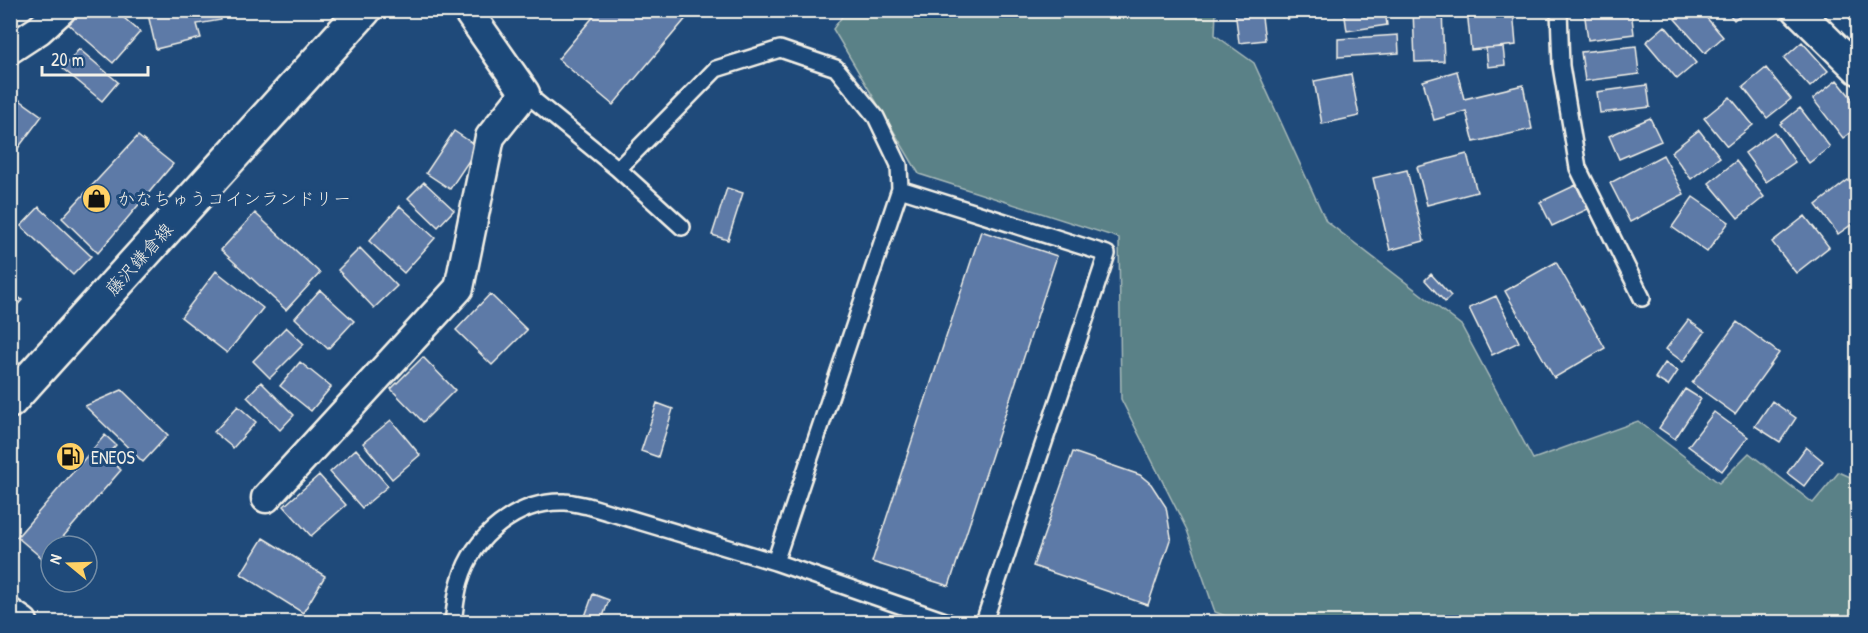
<svg xmlns="http://www.w3.org/2000/svg" width="1868" height="633" viewBox="0 0 1868 633" font-family="'Patrick Hand','Klee One',sans-serif">
<rect width="100%" height="100%" fill="#1f4a7a"/>
<filter id="ink" filterUnits="userSpaceOnUse"><feTurbulence type="fractalNoise" baseFrequency=".0167" numOctaves="2"/><feDisplacementMap in="SourceGraphic" scale="12" xChannelSelector="R" yChannelSelector="G"/><feConvolveMatrix kernelMatrix="1 2 1 2 8 2 1 2 1" color-interpolation-filters="sRGB"/></filter>
<g filter="url(#ink)">
<path fill="#5a8187" stroke="#a7b9b8" stroke-width="1.5" d="M846,11H1216L1215,35L1254,63L1326,221L1461,325L1533,459L1638,421L1719,483L1749,453L1813,503L1839,472L1857,480V622H1241L1215,612L1187,530L1121,399L1119,238L919,174L833,29Z"/>
<path fill="#5d7aa7" stroke="#f4f1e8" stroke-width="1.5" d="M77,10H115L140,32L113,63L67,23Z
M147,10H220L221,20L197,24L201,38L156,49Z
M599,10H681L688,16L613,105L558,59Z
M1235,10H1261L1265,40L1239,43Z
M1285,10H1309L1310,13L1287,19Z
M1344,10H1385L1387,25L1347,31Z
M1413,10H1442L1444,61L1415,62Z
M1467,10H1513L1516,45L1471,50Z
M1584,10H1631L1634,34L1588,40Z
M1685,10H1700L1723,37L1705,53L1675,19Z
M1726,10H1746L1734,20Z
M1839,10H1855L1844,18Z
M1665,26L1696,63L1677,79L1646,42Z
M1398,35L1399,53L1338,57V39Z
M1802,42L1828,71L1810,87L1784,58Z
M1636,46L1639,74L1585,81L1581,52Z
M1503,47L1505,65L1488,67L1486,48Z
M79,49L118,82L102,101L63,69Z
M1766,68L1791,99L1767,118L1743,87Z
M1457,71L1464,99L1523,85L1532,129L1474,142L1466,111L1434,120L1423,81Z
M1351,74L1359,116L1322,124L1314,81Z
M1837,80L1858,106V127L1843,138L1813,99Z
M1647,85L1650,107L1600,113L1597,92Z
M10,93L42,116L10,159Z
M1730,97L1753,125L1727,146L1704,118Z
M1800,108L1830,147L1809,163L1780,124Z
M1650,118L1661,141L1619,159L1609,136Z
M1699,130L1720,157L1691,179L1671,152Z
M454,131L478,147L450,189L426,173Z
M1774,132L1795,162L1766,182L1745,153Z
M138,136L173,164L98,253L62,218Z
M1467,154L1477,192L1427,205L1417,167Z
M1663,155L1684,194L1630,222L1610,183Z
M1736,161L1764,197L1738,218L1709,183Z
M1407,170L1424,241L1390,250L1373,178Z
M1848,180L1858,192V220L1838,234L1816,205Z
M424,182L454,210L438,227L408,198Z
M1576,185L1588,209L1552,226L1540,202Z
M727,188L743,193L728,240L712,235Z
M1693,197L1729,222L1707,252L1672,227Z
M400,206L435,238L404,273L369,241Z
M39,207L91,256L73,275L21,226Z
M255,213L320,273L286,310L221,250Z
M1805,216L1829,247L1796,273L1772,242Z
M981,231L1057,256L949,586L872,562Z
M360,248L397,286L374,308L338,270Z
M1556,262L1605,348L1554,378L1505,291Z
M216,271L263,308L227,353L181,317Z
M1431,274L1451,296L1445,302L1425,280Z
M10,290L22,300L10,313Z
M320,290L354,321L328,349L295,318Z
M490,294L527,330L492,365L456,330Z
M1496,296L1519,342L1492,355L1469,308Z
M1688,320L1705,332L1683,362L1666,349Z
M1737,322L1779,353L1735,414L1692,383Z
M286,327L304,344L270,378L253,361Z
M423,357L455,390L423,422L391,389Z
M300,362L331,387L311,411L280,386Z
M1665,363L1678,371L1668,386L1655,378Z
M261,382L294,415L280,430L247,397Z
M1685,389L1701,399L1675,439L1659,428Z
M122,390L168,435L143,462L85,406Z
M1772,401L1796,418L1780,442L1755,426Z
M657,403L673,409L658,457L641,451Z
M238,406L256,422L233,448L214,432Z
M1714,412L1748,437L1722,471L1688,446Z
M391,420L420,455L392,479L363,443Z
M105,435L116,445L106,456L121,470L55,546H51V550L43,559L17,537Z
M1806,447L1823,461L1804,486L1787,473Z
M356,449L388,486L362,508L330,472Z
M1073,452L1140,475L1151,484L1166,507L1171,537L1148,605L1033,566Z
M319,475L346,505L311,536L284,506Z
M263,538L325,576L303,613L241,574Z
M593,594L609,600L601,622H583Z"/>
<g fill="none" stroke-linecap="round" stroke-linejoin="round">
<defs>
<path id="lane" d="M1559,10L1561,66L1578,168L1642,298
M525,93L618,169L682,227
M618,169L716,69L780,49L836,68L876,117L899,165L900,189L775,562L948,622
M900,189L1107,254L984,622
M453,622C455,609 456,594 460,581C473,536 518,500 565,502C572,502 581,505 588,506L775,562"/>
<path id="street" d="M1797,10L1858,70
M10,49L39,30L61,10
M266,498L459,288L490,137L525,93L467,10
M10,613L23,622"/>
<path id="primary" d="M10,401L364,10"/>
</defs>
<use href="#lane" stroke="#f4f1e8" stroke-width="20"/>
<use href="#street" stroke="#f4f1e8" stroke-width="33"/>
<use href="#primary" stroke="#f4f1e8" stroke-width="38"/>
<use href="#lane" stroke="#1f4a7a" stroke-width="15"/>
<use href="#street" stroke="#1f4a7a" stroke-width="28"/>
<use href="#primary" stroke="#1f4a7a" stroke-width="33"/>
</g>
</g>
<defs>
<symbol id="shop-disc" viewBox="-11 -11 22 22"><circle r="9.5" fill="#ffd166" stroke="#1f4a7a"/><path d="M-5-2.5h2.3a2.7 3.5 0 0 1 5.4 0H5L5.5 6h-11ZM-1.5-2.5h3a1.5 2.3 0 0 0-3 0Z" fill="#111"/></symbol>
<symbol id="fuel-disc" viewBox="-11 -11 22 22"><circle r="9.5" fill="#ffd166" stroke="#1f4a7a"/><path d="M-5.5-6h7V0h2V4h1.3V-2.5L3-4.5l.8-.8L6-3V5H2.5V1h-1V6h-7ZM-4.2-4.7v3.2H.2V-4.7Z" fill="#111"/></symbol>
</defs>
<g fill-rule="evenodd">
<use href="#shop-disc" x="80" y="182" width="33" height="33"/>
<use href="#fuel-disc" x="54" y="440" width="33" height="33"/>
</g>
<g text-anchor="middle" dominant-baseline="central" stroke-width="6" stroke-linejoin="round" paint-order="stroke">
<g font-size="18" fill="#f4f1e8" stroke="#1f4a7a" text-anchor="start">
<text x="117" y="198">かなちゅうコインランドリー</text>
<text x="91" y="457">ENEOS</text>
</g>
<g font-size="18" fill="#f4f1e8" stroke="#1f4a7a">
<text transform="translate(139 259) rotate(-48)">藤沢鎌倉線</text>
</g>
</g>
<rect width="1868" height="633" fill="none" stroke="#1f4a7a" stroke-width="36"/>
<rect x="18" y="18" width="1832" height="597" fill="none" stroke="#f4f1e8" stroke-width="2" filter="url(#ink)"/>
<g transform="translate(69 564) rotate(289)"><circle r="28" fill="#1f4a7a" stroke="#748da6" stroke-width="1.5"/>
<path d="M0-4.5L10 22L0 15L-10 22Z" fill="#ffd166"/>
<text y="-9" font-size="16" font-weight="bold" text-anchor="middle" fill="#f4f1e8">N</text>
</g>
<path d="M42 66v9h106v-9" fill="none" stroke="#f4f1e8" stroke-width="3"/>
<text x="51" y="66" font-size="18" fill="#f4f1e8" stroke="#1f4a7a" stroke-width="4.5" paint-order="stroke">20 m</text>
</svg>
